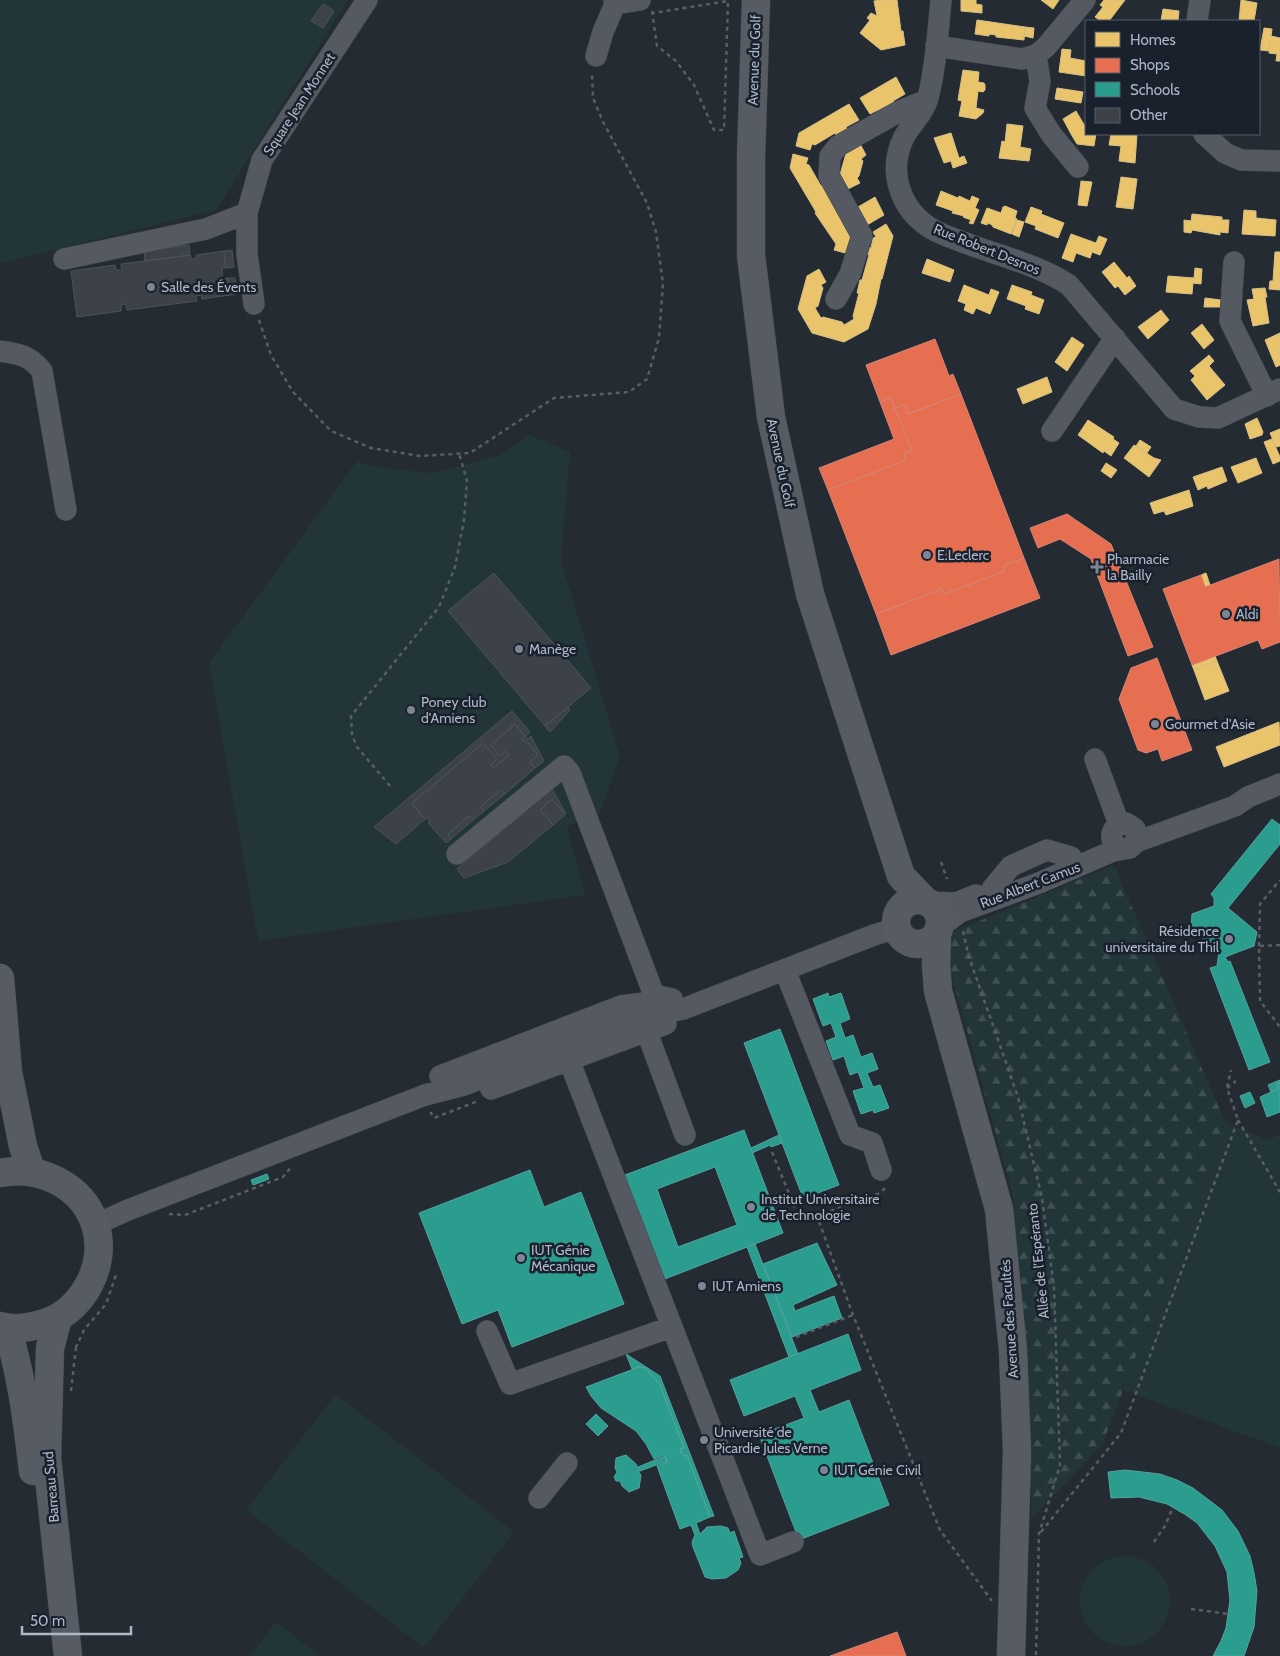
<svg xmlns="http://www.w3.org/2000/svg" width="1280" height="1656" viewBox="0 0 1280 1656" font-family="Cabin,sans-serif">
<defs>
<pattern id="forest-firs" width="22" height="20" patternUnits="userSpaceOnUse" patternTransform="scale(1.25)"><rect width="22" height="20" fill="#223539"/><path d="M5 1l3.5 6h-7zM16 11l3.5 6h-7z" fill="#3f5054"/></pattern>
</defs>
<rect width="100%" height="100%" fill="#252b33"/>
<path fill="#223539" d="M0,0H348L216,210L0,263Z
M529,435L570,452L561,560L620,757L600,813L567,827L585,895L258,941L209,663L357,461L381,468L433,473L500,455Z
M1225,1122L1267,1140L1280,1135V1448L1123,1390Z
M336,1394L514,1532L424,1648L246,1510Z
M1080 1601a45 45 0 1 1 90 0a45 45 0 1 1-90 0Z
M276,1622L320,1656H250Z"/>
<path fill="url(#forest-firs)" d="M1114,865L1225,1122L1102,1445L1032,1518L1013,1195L941,937Z"/>
<path fill="#e9c46a" stroke="#d7c086" d="M880,0H897L901,31H903L905,45L881,50L860,33L870,20L867,18L871,13L877,16L874,1Z
M961,0H976V4L982,5V13L961,11Z
M1041,0H1059L1053,9Z
M1104,0H1125L1109,21H1101L1095,17L1103,7L1100,5Z
M1241,0L1257,3L1254,21H1239Z
M1163,9L1179,11L1178,21H1179H1161Z
M977,20L1025,27L1024,40L996,37V35L989,34V36L975,34Z
M1025,27L1034,28L1033,38L1024,36Z
M1264,28L1272,29L1269,51L1260,50Z
M1271,36L1280,38V61H1276L1277,54L1269,53Z
M1062,49L1071,50L1070,58L1086,61V76L1059,72Z
M963,70L979,72L978,82L984,83L985,85V90L983,92L978,91L976,108L984,110L983,113L976,119L959,116L962,101L958,100Z
M896,77L905,94L893,101L894,102L870,114L860,98Z
M1057,88L1083,92L1081,103L1055,99Z
M849,104L859,120L846,127L847,129L836,135L835,133L815,145L812,144L810,150L796,146L799,133Z
M1076,111L1086,128V134H1096L1094,146L1077,144L1071,134L1063,119Z
M1007,124L1023,126L1020,147L1031,149L1029,161L999,158L1002,141L1005,142Z
M951,133L959,158L964,156L967,163L953,168L951,161L944,163L934,138Z
M1111,134H1137L1135,163L1119,161L1121,146L1109,145Z
M859,142L866,155L861,159L863,161L859,176L857,178L860,183L846,190L839,178L847,150Z
M793,154L808,158L806,164L809,165L821,186L823,185L839,216L847,227L845,228L853,240L849,254L834,250L836,244L815,213L816,212L790,168Z
M1121,177L1137,179L1133,209L1116,207Z
M1081,181L1092,182L1087,206L1078,205Z
M941,191L958,198L959,196L970,201L972,196L979,199L975,208L979,210L973,224L969,223L971,220L963,217L964,216L952,213L953,211L936,205Z
M875,197L884,215L867,225L863,220L865,219L858,207Z
M1005,206L1017,211L1015,218L1017,219L1011,234L993,227L992,225L988,223L987,225L981,223L987,208L1001,213L1003,207Z
M1031,207L1042,211L1041,214L1064,223L1058,238L1035,229L1036,226L1025,222Z
M1244,210L1256,211V218L1276,220L1275,236L1242,234Z
M1192,214L1222,217V220H1229L1228,233L1220,232V235L1192,230L1191,233L1184,232V220L1191,221Z
M1017,220L1024,222L1019,237L1012,234Z
M886,224L893,236L882,279H881L876,304L868,329L844,342L812,333L798,309L807,276L819,269L826,282L821,285L823,288L818,306L815,308L821,318L823,317L842,322L844,325L854,319L853,316L859,293H857L860,280H862L869,255L867,254L869,247L871,248L873,238L876,237L873,232Z
M1071,234L1096,243L1099,236L1107,239L1100,255L1092,252L1090,258L1076,253L1073,262L1062,258Z
M1275,252H1280V290L1269,289L1270,281H1273Z
M927,259L954,270L950,282L922,273Z
M1114,262L1127,278L1129,276L1136,286L1125,295L1118,286L1115,288L1102,272Z
M1195,268L1202,269L1201,284L1193,283L1192,294L1166,292L1168,276L1194,278Z
M964,285L989,295L991,289L999,292L990,314L976,308L973,314L964,310L966,304L958,301Z
M1012,285L1032,292L1031,295L1044,300L1039,314L1025,309L1026,306L1007,299Z
M1265,288L1267,297H1265L1269,323L1253,326L1247,300L1254,299L1252,289Z
M1205,298L1221,300V307H1204Z
M1161,310L1169,320L1148,339L1138,327Z
M1202,324L1214,340L1204,349L1191,333Z
M1280,333V365L1276,367L1265,340Z
M1072,337L1084,345L1067,371L1055,362Z
M1209,355L1214,361L1209,366L1225,385L1207,400L1191,380L1195,376L1190,371Z
M1047,377L1052,392L1023,404L1017,389Z
M1257,418L1263,432L1262,435L1250,439L1245,424Z
M1088,420L1114,437L1113,439L1119,443L1111,456L1104,451L1103,453L1078,435Z
M1280,429V446L1276,447L1270,433Z
M1272,439L1280,457V461L1273,464L1264,442Z
M1140,440L1151,447L1147,453L1136,446Z
M1134,445L1154,458L1161,460L1149,477L1124,458Z
M1256,458L1262,473L1238,483L1231,467Z
M1106,463L1117,470L1111,478L1101,471Z
M1222,467L1227,481L1208,489L1207,486L1198,490L1193,477Z
M1189,490L1193,506L1166,515L1164,511L1154,514L1150,503Z
M1206,573L1210,585L1205,587L1201,575Z
M1215,656L1217,661L1194,670L1192,665Z
M1217,661L1229,691L1205,700L1194,670Z
M1279,722L1280,745L1224,767L1216,747Z"/>
<path fill="#e76f51" stroke="#d68474" d="M935,339L949,376L953,374L961,394L908,414L905,405L895,408L891,398L880,402L866,365Z
M961,394L1024,558L1003,566L1005,571L944,594L942,589L876,614L828,490L906,460L904,454L912,451L895,408L905,405L908,414Z
M891,398L912,451L904,454L906,460L828,490L819,468L894,439L880,402Z
M1067,514L1111,544L1153,647L1128,656L1091,559L1060,539L1038,548L1030,528Z
M1024,558L1040,598L891,655L876,614L942,589L944,594L1005,571L1003,566Z
M1279,559L1280,642L1262,649L1258,640L1192,665L1163,589L1201,575L1205,587Z
M1157,658L1192,750L1162,761L1158,749L1146,753L1138,750L1119,699L1131,668Z
M897,1632L906,1656H830Z"/>
<path fill="#2a9d8f" stroke="#51a4a0" fill-rule="evenodd" d="M1272,819L1280,825V844L1228,908L1257,932L1254,946L1225,957L1228,962L1230,961L1270,1062L1249,1070L1210,968L1217,966L1219,952L1191,928L1192,914L1214,906V898L1211,894Z
M828,993L829,997L841,993L850,1019L840,1023L845,1038L853,1035L861,1057L872,1053L878,1069L867,1073L873,1087L880,1085L889,1108L874,1113L873,1110L861,1114L853,1091L864,1088L858,1072L850,1075L844,1056L833,1060L826,1041L836,1037L831,1023L823,1026L813,999Z
M780,1029L839,1185L815,1194L817,1198L812,1200L811,1195L803,1198L744,1043Z
M1280,1080V1083L1277,1084L1278,1089L1271,1092L1268,1085Z
M1280,1083V1112L1267,1117L1260,1097L1278,1089L1277,1084Z
M1250,1092L1255,1103L1245,1108L1240,1096Z
M744,1130L783,1233L665,1279L625,1175ZM715,1167L737,1225L678,1247L657,1189Z
M779,1135L782,1143L771,1147L770,1145L752,1153L751,1148Z
M530,1170L544,1207L581,1192L624,1304L512,1347L498,1310L462,1324L419,1213Z
M267,1174L269,1179L253,1185L251,1180Z
M817,1243L837,1285L793,1305L795,1311L834,1296L842,1318L792,1337L763,1264Z
M755,1244L798,1354L789,1357L747,1247Z
M848,1334L861,1370L810,1390L819,1412L849,1400L889,1505L799,1540L759,1435L804,1418L795,1396L744,1416L730,1380Z
M626,1354L660,1376L714,1516L710,1517L687,1455L683,1456L680,1449L684,1448L660,1385L646,1368L639,1367L632,1369Z
M639,1367L646,1368L660,1385L684,1448L680,1449L683,1456L687,1455L710,1517L696,1523L700,1534L707,1527L721,1526L728,1528L730,1533L734,1531L743,1557L739,1558L741,1563L738,1570L726,1578L712,1579L705,1577L693,1547L692,1542L695,1535L691,1525L680,1529L657,1466L667,1462L664,1455L654,1459L646,1444L636,1431L601,1408L591,1396L586,1387Z
M596,1414L608,1426L598,1436L586,1424Z
M626,1455L636,1464L641,1476L639,1488L629,1492L622,1486L620,1481H616L614,1477L617,1472L615,1468L616,1458Z
M665,1456L667,1461L640,1471L638,1467Z
M1125,1470L1160,1474L1177,1480L1193,1488L1222,1510L1238,1531L1250,1556L1254,1573L1257,1591L1254,1627L1244,1656H1213L1221,1641L1226,1628L1230,1600L1227,1572L1215,1546L1197,1523L1186,1515L1167,1504L1139,1497L1111,1498L1108,1472Z"/>
<path fill="#3d4249" stroke="#4c525b" d="M323,4L334,11L323,28L311,21Z
M189,245L190,255L145,261L144,251Z
M232,250L234,267L226,268L224,251Z
M224,251L226,268H222L223,279L228,278L230,295L202,299L201,295L196,296L197,301L127,310L126,304L121,305V311L77,317L71,271L115,265L116,270H122L121,264L190,255L191,259H196V255Z
M228,278H235L237,294L230,295Z
M494,573L591,688L545,726L448,611Z
M568,707L570,710L550,732L545,726Z
M512,711L530,732L525,736L515,724L491,745L500,756L506,751L509,755L493,768L491,764L497,759L483,743L412,803L425,819L396,844L374,827Z
M515,724L525,736L522,739L524,742L526,740L538,755L530,762L535,768L505,794L501,789L480,807L484,811L473,820L469,816L448,834L451,839L446,843L428,823L430,821L427,818L425,819L412,803L483,743L497,759L491,764L493,768L509,755L506,751L500,756L491,745Z
M525,736L528,739L531,736L544,761L535,768L530,762L538,755L526,740L524,742L522,739Z
M501,789L505,794L484,811L480,807Z
M552,789L566,814L552,799L540,810L553,825L508,862L464,878L457,869Z
M552,799L565,815L553,825L540,810Z
M469,816L473,820L451,839L448,834Z"/>
<g fill="none" stroke-linecap="round" stroke-linejoin="round">
<defs>
<path id="minor" d="M941,0C938,32 936,66 928,98C924,113 911,124 904,137C887,171 900,210 932,229C944,236 958,240 971,245C1004,257 1040,266 1069,285L1174,409L1199,417L1218,418L1280,389
M615,4L640,0
M1197,21L1200,0
M936,46L1022,59L1036,55L1046,47L1085,0
M1036,55L1040,81L1035,108L1051,134L1078,167
M596,56L603,32L615,4L614,0
M1204,134L1225,153L1241,160L1280,161
M64,259L206,229L247,213
M1234,262L1230,321L1267,396
M836,299L850,274L862,236L829,176L830,156L838,146L898,112L927,100
M254,304L247,254V213L262,160L367,0
M0,351C19,354 29,355 42,371L66,510
M1052,431L1115,338
M1095,759L1119,824
M1136,842L1235,806L1248,797L1280,784
M457,854L564,766L570,773L654,995L672,999
M992,889L1011,866L1047,850L1071,857
M929,902L956,903L976,895
M940,927L960,912L1039,883L1113,851L1130,848L1136,842L1137,835L1135,829L1126,823C1109,824 1106,846 1124,849
M788,978L850,1135L872,1143L881,1170
M613,1010L606,1018L575,1031L569,1043V1060L760,1555L793,1542
M643,1017L648,1035L685,1135
M440,1076L621,1006L660,1001
M491,1089L666,1024
M95,1225L128,1210L425,1095L464,1085L628,1021L683,1009L874,935L897,928
M487,1331L510,1384L671,1327
M539,1498L567,1463"/>
<path id="major" d="M756,0L751,159V255L771,417L810,594L901,876L925,901
M896 922a22 22 0 1 1 44 0a22 22 0 1 1-44 0Z
M937,933L936,965L938,991L999,1209L1013,1351L1017,1452L1011,1656
M0,978L8,1072L23,1146L31,1171
M0,1173C39,1165 82,1185 95,1224C109,1264 82,1314 41,1324C28,1328 14,1330 0,1326
M58,1318L50,1348L47,1458L68,1656
M7,1328C22,1376 27,1421 33,1471"/>
</defs>
<use href="#minor" stroke="#42474e" stroke-width="22"/>
<use href="#major" stroke="#42474f" stroke-width="29"/>
<path stroke="#585e65" stroke-width="2.5" stroke-dasharray="4 4" stroke-linecap="butt" d="M652,11L657,46L676,61L694,85L714,130H724L728,1L653,13
M259,320L271,355L293,392L331,431L371,448L420,456L470,453L554,398L629,392L647,379L659,338L663,284L656,232L647,203L603,122L593,98L592,73
M390,786L357,747L352,735L351,716L439,607L455,567L464,520L467,481L459,453
M941,862L947,879
M963,931L968,954L1018,1097L1042,1198L1054,1287L1060,1465L1039,1534L1036,1656
M1280,945L1259,946L1260,1001L1280,1027
M1259,946L1260,904L1280,880
M1227,1088L1236,1081
M430,1114L431,1113L434,1118L478,1101
M1238,1120L1280,1192
M772,1152L797,1213L817,1216
M885,1188L880,1193L817,1216L853,1315L940,1530L992,1601
M169,1214L185,1215L283,1177L292,1166
M796,1337L853,1315
M75,1347H76L84,1330L106,1304L116,1275
M71,1391L76,1347
M1041,1532L1121,1433L1238,1120L1227,1088L1231,1070
M1154,1542L1165,1526L1173,1507
M1191,1609L1229,1614"/>
<use href="#minor" stroke="#545962" stroke-width="21"/>
<use href="#major" stroke="#575c64" stroke-width="28"/>
</g>
<g fill="#7d8593" stroke="#19212d" stroke-width="2">
<circle cx="151" cy="287" r="5"/>
<circle cx="927" cy="555" r="5"/>
<path d="M1094.5 559.5h5v5h5v5h-5v5h-5v-5h-5v-5h5z"/>
<circle cx="1226" cy="614" r="5"/>
<circle cx="519" cy="649" r="5"/>
<circle cx="411" cy="710" r="5"/>
<circle cx="1155" cy="724" r="5"/>
<circle cx="1229" cy="939" r="5"/>
<circle cx="751" cy="1207" r="5"/>
<circle cx="521" cy="1258" r="5"/>
<circle cx="702" cy="1286" r="5"/>
<circle cx="704" cy="1440" r="5"/>
<circle cx="824" cy="1470" r="5"/>
</g>
<g text-anchor="middle" dominant-baseline="central" stroke-width="5" stroke-linejoin="round" paint-order="stroke">
<g font-size="14" fill="#adb6c6" stroke="#19212d">
<text transform="translate(754 60) rotate(-88)">Avenue du Golf</text>
<text transform="translate(299 104) rotate(-57)">Square Jean Monnet</text>
<text transform="translate(987 249) rotate(22)">Rue Robert Desnos</text>
<text transform="translate(781 463) rotate(78)">Avenue du Golf</text>
<text transform="translate(1030 885) rotate(-21)">Rue Albert Camus</text>
<text transform="translate(1038 1261) rotate(-96)">Allée de l’Espéranto</text>
<text transform="translate(1009 1319) rotate(-94)">Avenue des Facultés</text>
<text transform="translate(51 1487) rotate(-95)">Barreau Sud</text>
</g>
<g font-size="14" fill="#adb6c6" stroke="#19212d" text-anchor="start">
<text x="161" y="287">Salle des Évents</text>
<text x="937" y="555">E.Leclerc</text>
<text x="1107" y="559">Pharmacie<tspan x="1107" dy="16">la Bailly</tspan></text>
<text x="1236" y="614">Aldi</text>
<text x="529" y="649">Manège</text>
<text x="421" y="702">Poney club<tspan x="421" dy="16">d'Amiens</tspan></text>
<text x="1165" y="724">Gourmet d'Asie</text>
<text x="1219" y="931" text-anchor="end">Résidence<tspan x="1219" dy="16">universitaire du Thil</tspan></text>
<text x="761" y="1199">Institut Universitaire<tspan x="761" dy="16">de Technologie</tspan></text>
<text x="531" y="1250">IUT Génie<tspan x="531" dy="16">Mécanique</tspan></text>
<text x="712" y="1286">IUT Amiens</text>
<text x="714" y="1432">Université de<tspan x="714" dy="16">Picardie Jules Verne</tspan></text>
<text x="834" y="1470">IUT Génie Civil</text>
</g>
</g>
<rect x="1085" y="20" width="175" height="115" fill="#19212d" stroke="#545d6a"/>
<rect x="1095" y="32" width="25" height="15" fill="#e9c46a" stroke="#545d6a"/>
<text x="1130" y="45" font-size="15" fill="#adb6c6">Homes</text>
<rect x="1095" y="58" width="25" height="15" fill="#e76f51" stroke="#545d6a"/>
<text x="1130" y="70" font-size="15" fill="#adb6c6">Shops</text>
<rect x="1095" y="82" width="25" height="15" fill="#2a9d8f" stroke="#545d6a"/>
<text x="1130" y="95" font-size="15" fill="#adb6c6">Schools</text>
<rect x="1095" y="108" width="25" height="15" fill="#3d4249" stroke="#545d6a"/>
<text x="1130" y="120" font-size="15" fill="#adb6c6">Other</text>
<path d="M22 1626v8h109v-8" fill="none" stroke="#adb6c6" stroke-width="2.5"/>
<text x="30" y="1626" font-size="15" fill="#adb6c6" stroke="#19212d" stroke-width="4" paint-order="stroke">50 m</text>
</svg>
